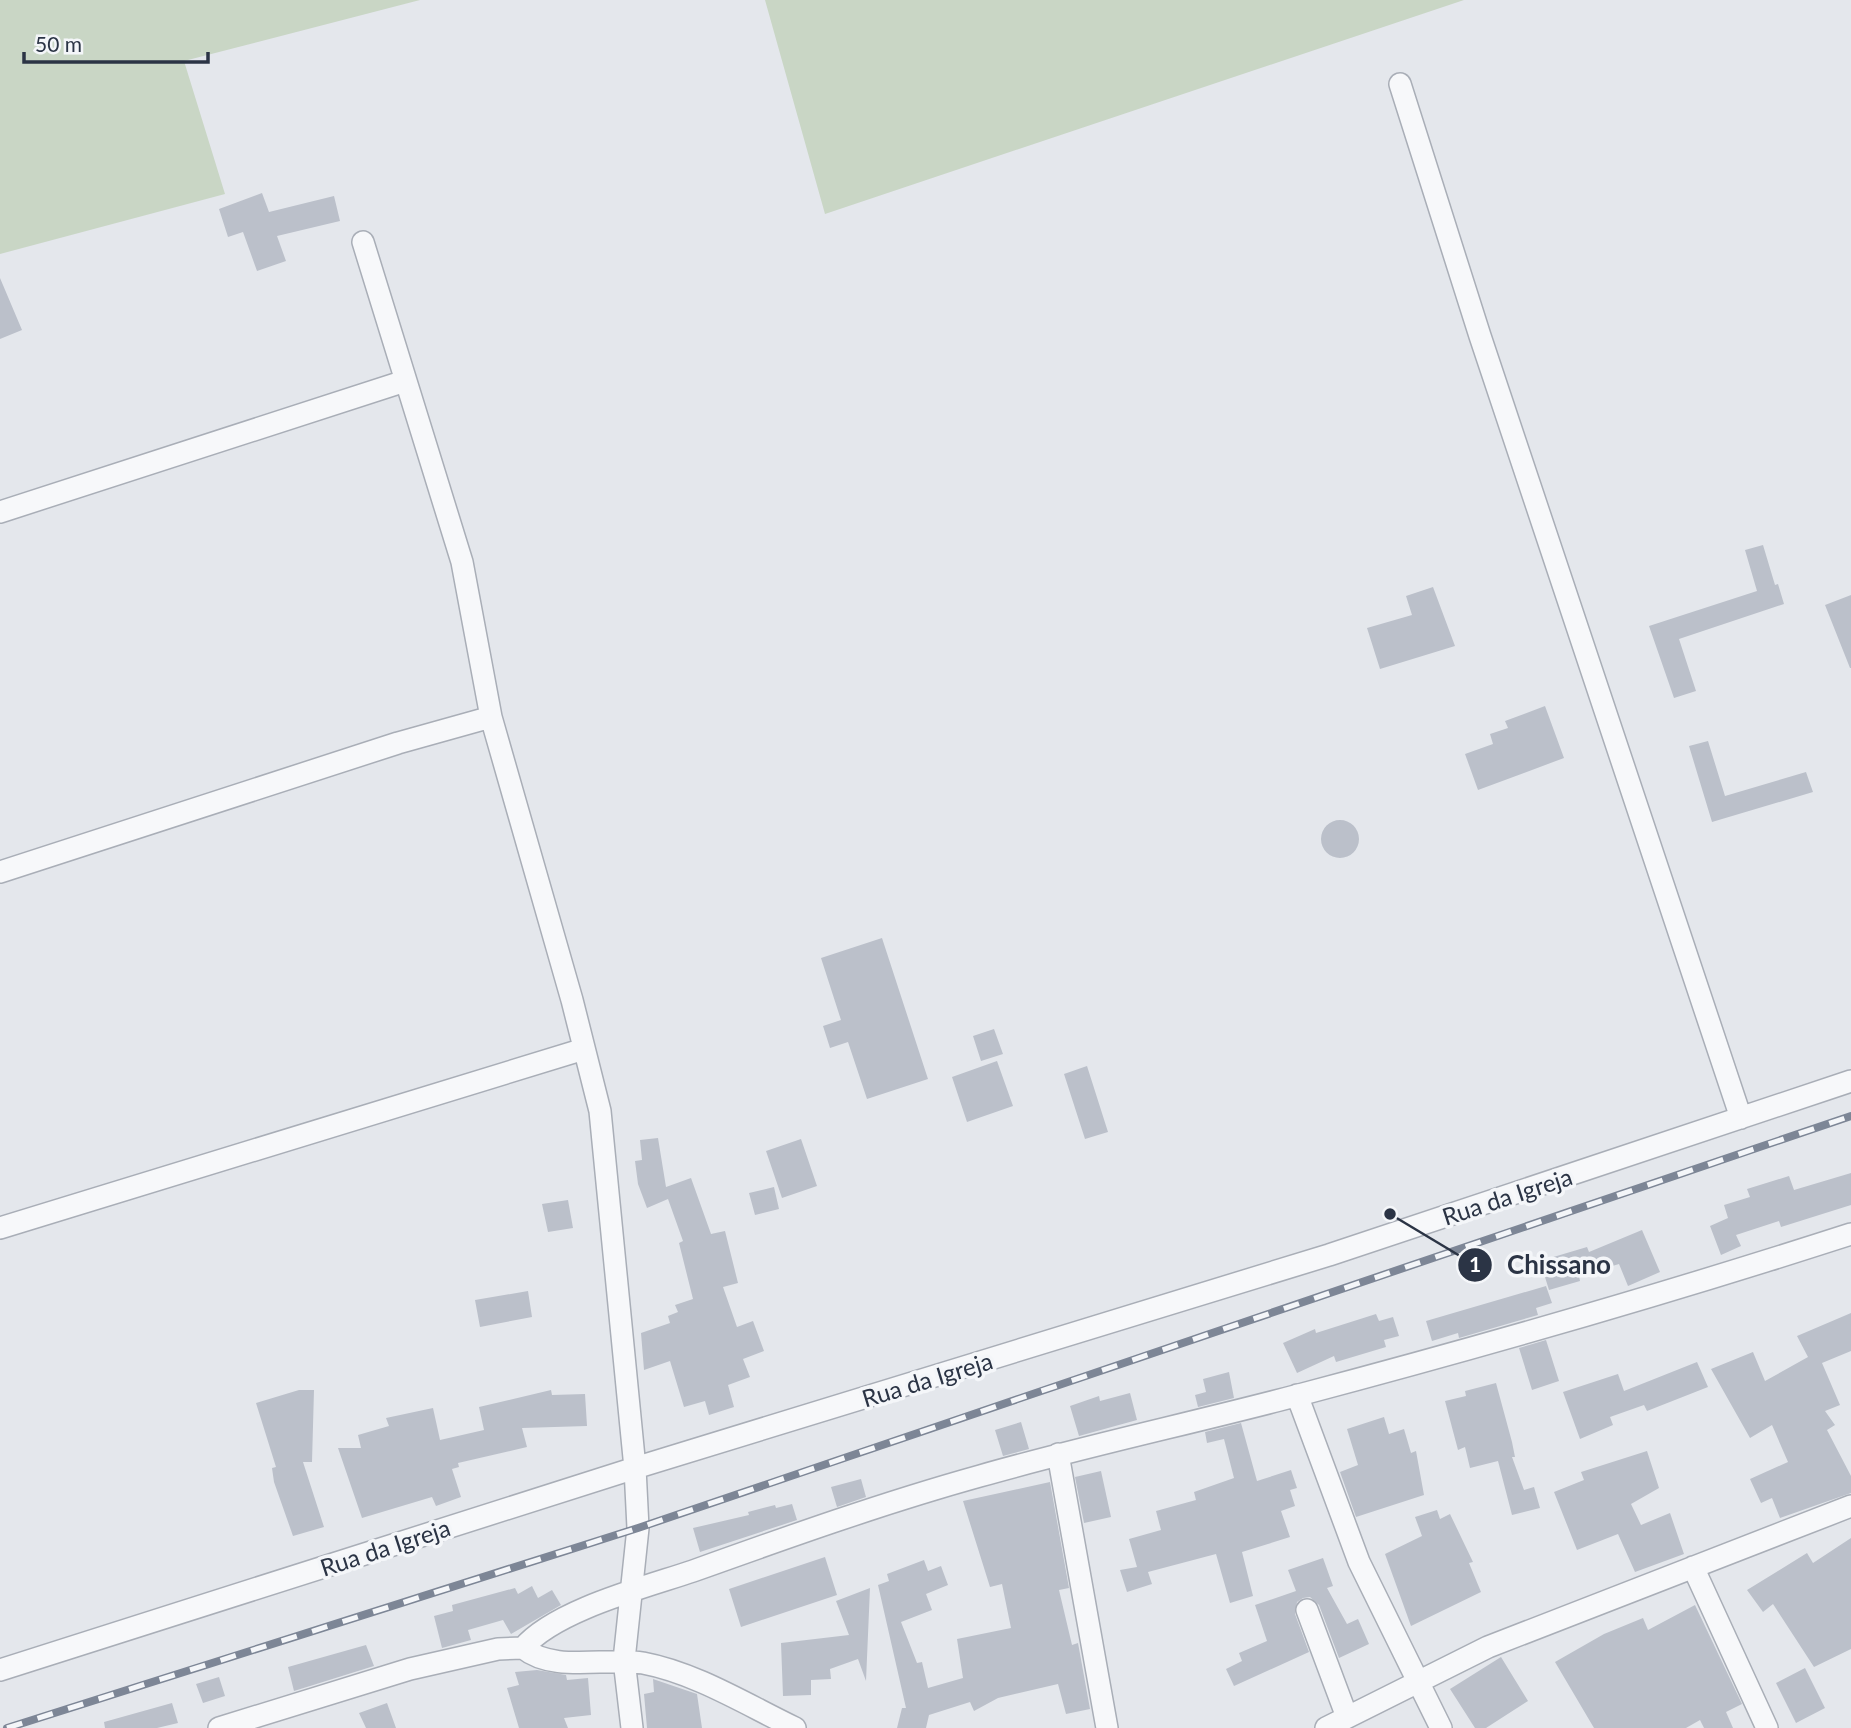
<svg xmlns="http://www.w3.org/2000/svg" width="1851" height="1728" viewBox="0 0 1851 1728" font-family="Lato,sans-serif">
<rect width="100%" height="100%" fill="#e4e7ec"/>
<path fill="#c9d6c5" d="M0,0H420L184,61L225,194L0,254Z
M765,0H1464L825,214Z"/>
<path fill="#bbc0ca" d="M262,193L269,212L334,196L340,221L277,236L286,261L257,271L243,232L228,237L219,209Z
M0,278L22,330L0,339Z
M1763,545L1775,585L1778,584L1784,604L1679,639L1696,691L1674,698L1649,626L1757,591L1745,550Z
M1433,587L1455,646L1380,669L1367,628L1412,615L1406,596Z
M1851,595V668H1850L1825,605Z
M1545,706L1564,758L1478,790L1465,754L1493,744L1490,734L1508,728L1505,721Z
M1708,741L1725,796L1806,772L1813,792L1712,822L1689,746Z
M1321 839a19 19 0 1 1 38 0a19 19 0 1 1-38 0Z
M882,938L928,1079L867,1099L848,1042L830,1048L823,1026L841,1020L821,958Z
M994,1029L1003,1054L981,1061L973,1036Z
M997,1061L1013,1106L967,1122L952,1077Z
M1087,1066L1108,1132L1085,1139L1064,1074Z
M658,1138L666,1187L691,1178L711,1234L725,1231L738,1283L723,1287L737,1327L753,1321L764,1351L743,1359L750,1377L728,1385L734,1407L709,1415L705,1401L684,1407L670,1361L644,1370L641,1333L670,1323L668,1316L678,1312L675,1305L693,1299L679,1243L683,1241L668,1199L647,1208L638,1184L635,1161L642,1160L640,1140Z
M801,1139L817,1186L782,1198L766,1151Z
M1851,1173V1205L1781,1227L1779,1221L1736,1235L1741,1246L1721,1255L1710,1226L1728,1218L1724,1205L1750,1197L1747,1189L1789,1176L1794,1190Z
M774,1187L779,1209L755,1215L749,1193Z
M568,1200L573,1228L548,1232L542,1204Z
M1642,1230L1660,1272L1628,1286L1619,1264L1579,1276L1580,1281L1549,1290L1540,1261L1587,1247L1589,1252Z
M1546,1286L1552,1303L1536,1308L1538,1315L1459,1338L1458,1333L1432,1341L1426,1321Z
M528,1291L532,1317L480,1327L475,1300Z
M1851,1313V1351L1822,1363L1840,1405L1825,1411L1835,1425L1827,1430L1851,1476V1493L1780,1518L1772,1498L1761,1503L1750,1479L1788,1462L1772,1425L1750,1438L1711,1369L1753,1352L1765,1381L1808,1357L1797,1336Z
M1376,1314L1379,1321L1393,1317L1399,1336L1384,1340L1386,1347L1336,1362L1334,1356L1297,1373L1283,1343L1315,1329L1316,1333Z
M1546,1340L1559,1381L1532,1390L1519,1348Z
M1697,1362L1708,1387L1647,1411L1644,1405L1610,1417L1613,1425L1580,1439L1563,1392L1618,1374L1624,1391Z
M1229,1372L1234,1398L1198,1407L1195,1395L1206,1392L1203,1379Z
M1496,1383L1512,1442L1515,1457H1512L1524,1490L1534,1487L1540,1508L1512,1515L1498,1461L1470,1468L1465,1447L1458,1450L1445,1401L1466,1396L1465,1391Z
M299,1390H314L312,1462H303L324,1527L293,1536L274,1482L272,1468L276,1467L256,1403Z
M551,1390L552,1395L585,1394L587,1426L522,1428L527,1447L458,1463L459,1467L452,1469L461,1497L436,1506L432,1497L362,1518L338,1448H361L358,1435L389,1426L386,1418L433,1408L440,1440L484,1430L479,1407Z
M1130,1393L1137,1420L1079,1436L1070,1406L1099,1396L1100,1401Z
M1384,1417L1389,1434L1404,1429L1411,1453L1416,1451L1424,1495L1356,1517L1340,1472L1358,1465L1347,1429Z
M1021,1422L1029,1449L1003,1456L995,1430Z
M1241,1423L1257,1481L1291,1470L1297,1488L1290,1490L1295,1506L1281,1511L1290,1537L1242,1552L1253,1596L1230,1603L1216,1554L1148,1572L1152,1584L1127,1592L1120,1570L1137,1567L1129,1539L1161,1530L1156,1511L1196,1500L1194,1492L1234,1478L1224,1439L1207,1443L1205,1432Z
M1647,1451L1659,1488L1631,1504L1641,1525L1670,1513L1684,1554L1635,1572L1618,1534L1577,1550L1554,1492L1584,1480L1581,1472Z
M1101,1471L1111,1517L1084,1523L1075,1477Z
M861,1479L866,1497L837,1507L831,1487Z
M1050,1482L1069,1588L1059,1590L1072,1645L1078,1643L1090,1709L1066,1714L1058,1684L998,1698L974,1711L970,1702L929,1715L926,1728H897L902,1708H906L878,1585L889,1581L887,1574L924,1560L928,1571L941,1566L948,1585L926,1594L932,1610L901,1622L917,1663L922,1662L928,1688L963,1678L957,1639L1011,1628L1002,1584L990,1587L963,1501Z
M792,1504L797,1520L700,1552L693,1528L749,1515L748,1512L775,1505L776,1508Z
M1437,1510L1440,1519L1450,1514L1473,1562L1469,1563L1481,1592L1411,1626L1385,1554L1422,1536L1415,1517Z
M1851,1538V1649L1814,1667L1773,1604L1763,1612L1747,1590L1807,1553L1813,1563Z
M825,1557L837,1595L741,1627L729,1589Z
M1323,1558L1333,1586L1327,1588L1347,1624L1358,1619L1369,1644L1339,1658L1319,1605L1310,1597L1303,1598L1297,1602L1295,1614L1309,1652L1234,1686L1226,1669L1242,1661L1239,1653L1267,1641L1255,1605L1296,1591L1288,1570Z
M532,1586L538,1598L552,1590L561,1605L511,1634L503,1620L468,1630L471,1640L442,1648L434,1616L453,1611L452,1605L515,1588L518,1594Z
M870,1588L866,1681L858,1659L830,1669L831,1679L811,1680V1695L783,1696L781,1643L849,1635L836,1601Z
M1695,1605L1742,1704L1726,1712L1733,1728H1704L1700,1720L1686,1728H1594L1555,1662L1604,1634L1643,1618L1648,1630Z
M366,1645L374,1666L294,1691L288,1667Z
M1501,1657L1528,1701L1486,1728H1475L1450,1689Z
M1805,1668L1825,1708L1796,1723L1776,1683Z
M537,1670L566,1675L567,1680L588,1678L591,1715L564,1718L568,1728H519L507,1688L519,1685L515,1672Z
M219,1677L225,1696L203,1703L196,1684Z
M653,1679L697,1694L702,1728H647L644,1694L654,1692Z
M172,1703L178,1723L157,1728H105L104,1722Z
M387,1703L396,1728H366L359,1713Z"/>
<g fill="none" stroke-linecap="round" stroke-linejoin="round">
<defs>
<path id="minor" d="M1400,84L1480,336L1741,1118
M363,242L462,562L491,717L572,1000L600,1111L635,1468L638,1528L624,1660L632,1728
M0,512L405,381
M0,872L398,743L491,717
M0,1228L584,1049
M1297,1395L1359,1562L1441,1728
M1058,1454L1107,1728
M1693,1567L1767,1728
M1307,1610L1347,1717
M523,1648C555,1610 646,1587 693,1571C788,1537 883,1503 980,1476C1085,1446 1193,1423 1299,1395C1484,1346 1668,1293 1851,1234
M0,1670L635,1468L1329,1255L1851,1081
M219,1728L410,1669L498,1649L523,1648C554,1673 605,1657 643,1663C696,1673 747,1705 795,1728
M1326,1728L1488,1647L1851,1506"/>
</defs>
<use href="#minor" stroke="#a9aeb7" stroke-width="24"/>
<use href="#minor" stroke="#f7f8fa" stroke-width="21"/>
<defs>
<path id="rail" d="M7,1728L638,1528L1851,1116"/>
</defs>
<use href="#rail" stroke="#7d8696" stroke-width="8"/>
<use href="#rail" stroke="#f4f6f9" stroke-width="5" stroke-dasharray="16" stroke-linecap="butt"/>
</g>
<g text-anchor="middle" dominant-baseline="central" stroke-width="7" stroke-linejoin="round" paint-order="stroke">
<g font-size="24" fill="#2b3445" stroke="#f4f6f9">
<text transform="translate(1507 1196) rotate(-18)">Rua da Igreja</text>
<text transform="translate(927 1379) rotate(-17)">Rua da Igreja</text>
<text transform="translate(385 1547) rotate(-18)">Rua da Igreja</text>
</g>
</g>
<path fill="none" stroke="#2b3445" stroke-width="2.5" d="M1390 1214L1475 1265"/>
<g fill="#2b3445" stroke="#f4f6f9" stroke-width="2.5">
<circle cx="1390" cy="1214" r="7"/>
<circle cx="1475" cy="1265" r="18"/>
</g>
<g font-size="21" text-anchor="middle" font-weight="bold" fill="#fff">
<text x="1475" y="1272">1</text>
</g>
<g font-size="26" text-anchor="middle" font-weight="bold" fill="#2b3445" stroke="#f4f6f9" stroke-width="7" stroke-linejoin="round" paint-order="stroke">
<text x="1559" y="1274">Chissano</text>
</g>
<path d="M24 52v10h184v-10" fill="none" stroke="#2b3445" stroke-width="3.5"/>
<text x="35" y="52" font-size="21" fill="#2b3445" stroke="#f4f6f9" stroke-width="5" paint-order="stroke">50 m</text>
</svg>
